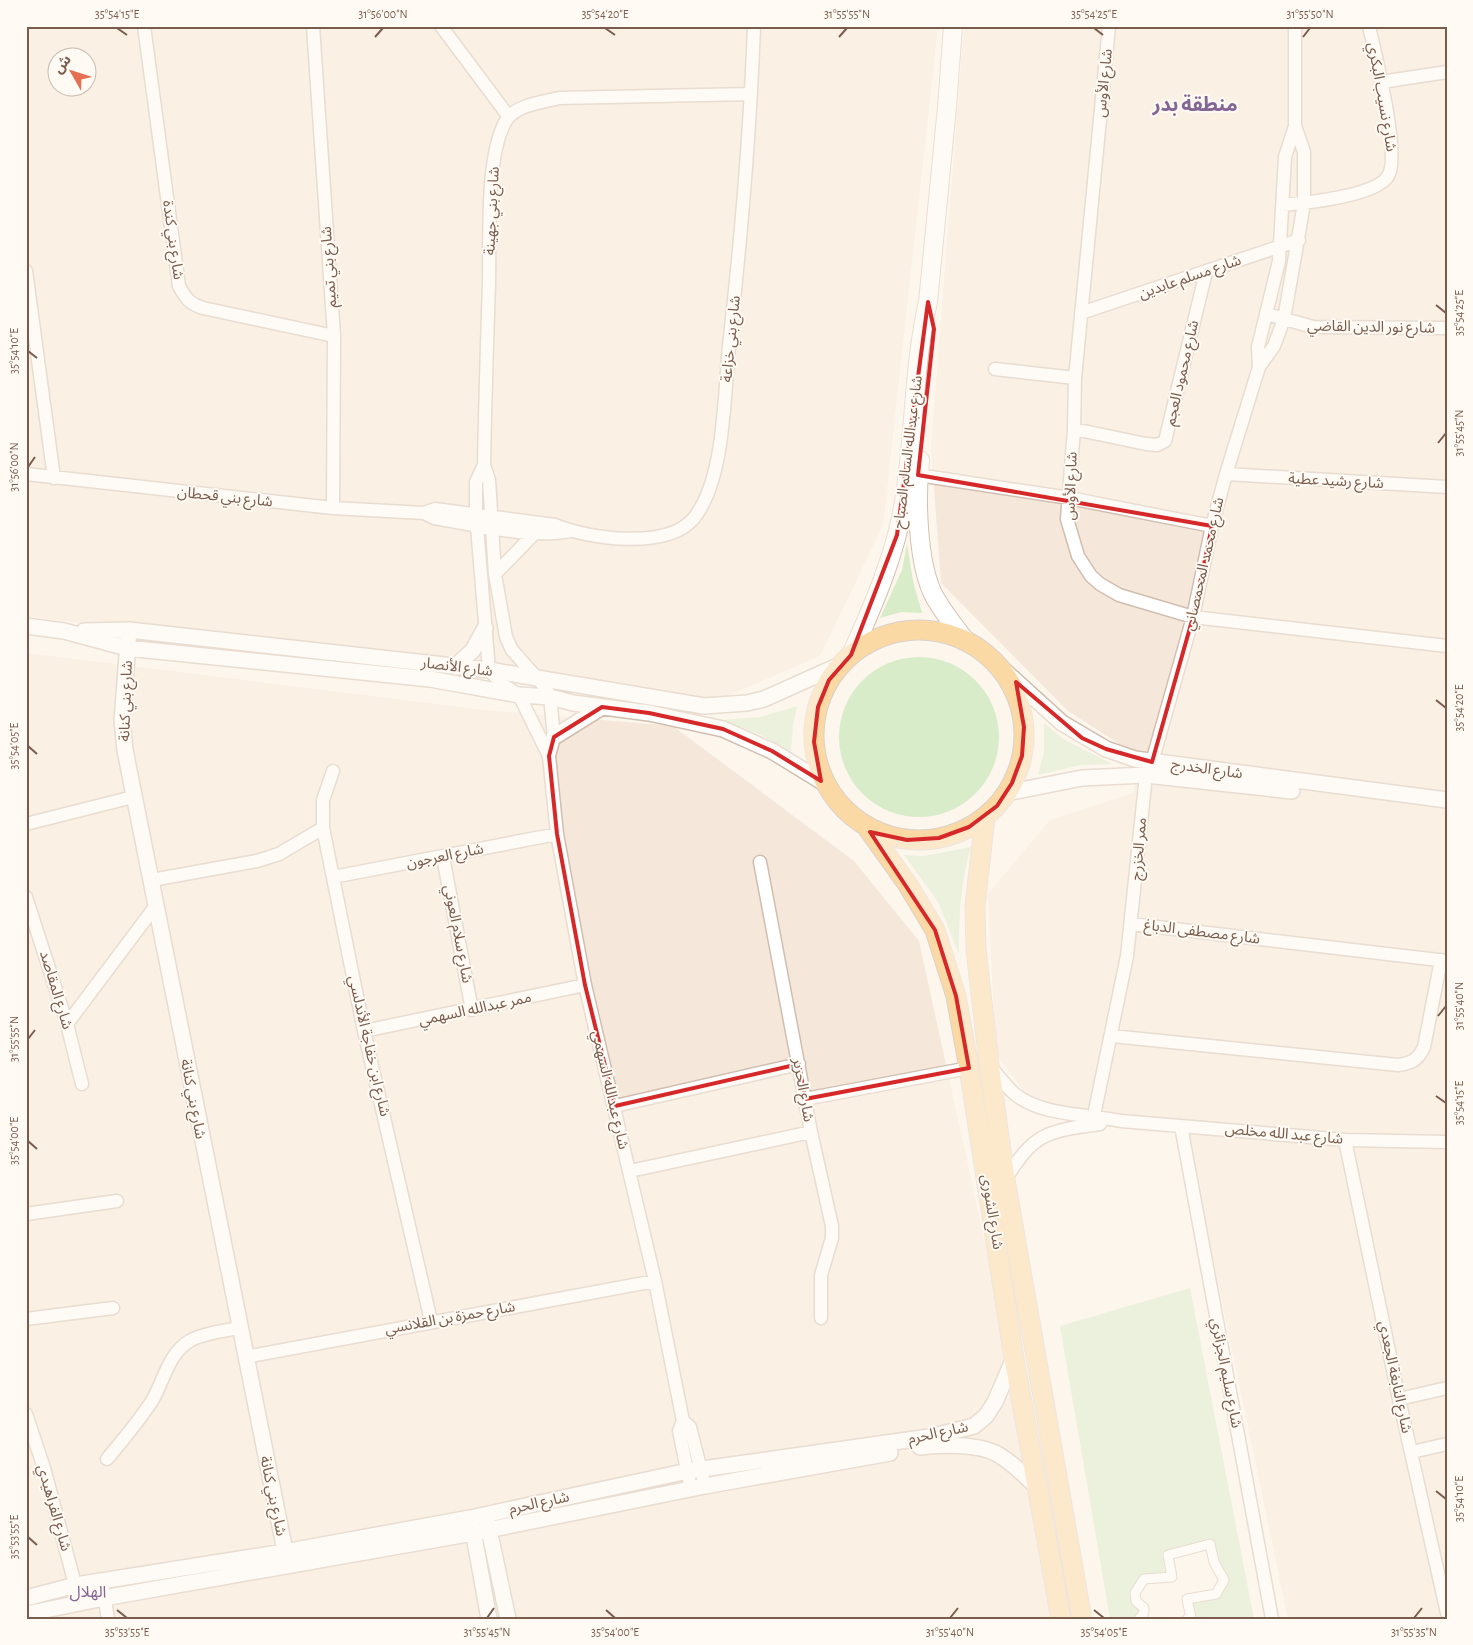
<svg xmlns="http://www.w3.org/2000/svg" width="1473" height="1645" viewBox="0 0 1473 1645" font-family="'Alegreya Sans','Noto Sans Arabic',sans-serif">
<rect width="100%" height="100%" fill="#fdf6ec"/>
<path fill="#f5e8da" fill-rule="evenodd" d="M26,26H938L883,525L820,656L704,706L26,616ZM58,58H88V88H58Z
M964,26H1447V1619H1288L1185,1123L1030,1100L996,1054L988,894L1050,820L1133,793L1141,758L1068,711L941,583L931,447Z
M26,653L484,710L673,726L854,861L919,941L1067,1619H26Z"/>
<path fill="#d8ecc9" d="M907,544L913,581L922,613L902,612L880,618L902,570Z
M839 737a80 80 0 1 1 160 0a80 80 0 1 1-160 0Z
M797,706L793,725L791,752L761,735L722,720L760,717Z
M1044,723L1065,740L1113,764L1081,765L1038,775L1044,752Z
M971,847C960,885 959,916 959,955L938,902L904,855L924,856Z
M1190,1288L1254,1619H1187V1599L1210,1596L1223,1586L1210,1545L1169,1555L1172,1577H1149L1135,1593L1144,1608L1139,1619H1110L1060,1326Z"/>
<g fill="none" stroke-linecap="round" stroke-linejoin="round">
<defs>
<path id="pedestrian" d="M1139,1619L1144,1613V1608L1136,1601L1135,1593L1144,1579L1172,1577L1168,1555L1210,1544L1214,1562L1224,1580L1216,1594L1187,1599L1191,1618L1187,1619"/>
<path id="minor" d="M144,26L179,286C186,299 190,304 203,308L334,336
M313,26L334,336L333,508
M441,26L509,117
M1109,26L1075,378L1074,429L1067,519L1078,556L1091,576L1100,584L1119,595L1193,617L1447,646
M1381,82L1447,72
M1283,205C1306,203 1376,196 1388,176C1401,157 1375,53 1369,26
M26,271L54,478
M1081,313L1299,240
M1267,314L1313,327L1447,328
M1259,367L1258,347L1279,261L1285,157L1295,126V26
M995,369L1075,378
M1074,429L1146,444L1157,445L1165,441L1206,272
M484,465L476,482V515L489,670L502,684L519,695L549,756
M26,474L333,508L424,513L434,518C477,525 529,539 571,531
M1226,474L1447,487
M918,475L1069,498L1212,526
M424,513L435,509L555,525C589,539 668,550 694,518C725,479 724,395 729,346C741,240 750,133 754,26
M495,574L535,533
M1152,762L1193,617L1212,526L1226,474L1259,367L1274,346L1284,319L1304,204V152L1295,126
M333,771L323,800V828L364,1031L431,1321
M26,824L133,797
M443,857L472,1010
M760,862L811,1132L832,1226V1238L821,1275V1318
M333,877L557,834
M152,880L257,861L279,854L323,828
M26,897L67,1024L82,1084
M1132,924L1447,961
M67,1024L157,904
M364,1031L585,985
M1112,1036L1398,1065C1412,1063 1418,1060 1424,1047L1441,960
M990,1066C998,1075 1006,1087 1016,1095C1043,1116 1088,1114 1121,1121L1345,1140L1447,1142
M805,1099L969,1068
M615,1106L799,1064
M1092,1125L1127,956L1146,775
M1181,1126L1272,1619
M1345,1140L1399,1399L1447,1613
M630,1171L811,1132
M1005,1180C1034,1133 1046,1131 1100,1124
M26,1214L117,1201
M26,1319L113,1308
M245,1357L655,1281
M1399,1399L1447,1388
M26,1414L44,1468L80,1603
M683,1421L690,1427L705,1486
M1412,1452L1447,1444
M107,1459C123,1440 138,1422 152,1401C164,1381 168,1353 191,1340C205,1333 223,1331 239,1328
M691,1489L679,1431L683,1421L655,1281L585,985L557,834L549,756L554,737L550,697L545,687L512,650L506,637L495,574L489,480L484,465C485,404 487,344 489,283C490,242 485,153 507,119C517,105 543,102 559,98L751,94
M102,1582L108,1619"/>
<path id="tertiary" d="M26,626L64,631L127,648L430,679L519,695L550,697L573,703L649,713L723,729L772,751L826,784
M129,630L122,720L125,750L287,1561
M84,631L129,630L489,670L704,706L747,703L764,699L842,664
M997,664L1062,723L1106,749L1135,759L1447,800
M455,667L473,650L485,628
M554,737L602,707
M1006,793L1082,778L1146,775L1292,791
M920,1447C939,1444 980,1444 997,1454C1012,1462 1024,1475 1036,1486
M487,1520L508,1619
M472,1525L489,1619
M26,1598L76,1585L284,1552L470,1518L688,1471L929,1437L974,1426L986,1416L995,1402L1014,1358
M26,1614L104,1598L473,1533L705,1486L890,1453"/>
<path id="secondary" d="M920,460C916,497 917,563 934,596C943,612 954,626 965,640
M851,655C873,606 896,554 904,501C915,435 913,367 928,302L947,107L953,26"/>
<path id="primary" d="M814 735a105 105 0 1 1 210 0a105 105 0 1 1-210 0Z
M985,817L975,906L976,949L989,1064L1005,1180L1082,1619
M866,826L908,885L935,930L956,996L969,1068L1014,1358L1061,1619"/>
</defs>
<use href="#pedestrian" stroke="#d1beb0" stroke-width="11"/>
<use href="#minor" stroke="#d1beb0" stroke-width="15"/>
<use href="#tertiary" stroke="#d1beb0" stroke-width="18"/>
<use href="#secondary" stroke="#d6c0b0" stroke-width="20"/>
<use href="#primary" stroke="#dad1cd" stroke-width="21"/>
<use href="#pedestrian" stroke="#fff" stroke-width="9"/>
<use href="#minor" stroke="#fff" stroke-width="12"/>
<use href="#tertiary" stroke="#fff" stroke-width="15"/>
<use href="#secondary" stroke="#fff" stroke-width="18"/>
<use href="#primary" stroke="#fbd9a5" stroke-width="19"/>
</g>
<path d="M0 0H1473V1645H0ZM928,302L934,329L918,475L1212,526L1193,617L1152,762L1106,749L1082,738L1016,682L1024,727L1022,756L1012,783L997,806L969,827L939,838L907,840L870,832L935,930L956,996L969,1068L805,1099L799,1064L615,1106L585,985L557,834L549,756L554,737L602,707L649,713L723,729L772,751L821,781L814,742L818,707L829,680L851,655L897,535Z" fill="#fdf6ec" fill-opacity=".55" fill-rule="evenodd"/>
<path fill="none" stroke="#d62828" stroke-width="4" stroke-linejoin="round" d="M928,302L934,329L918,475L1212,526L1193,617L1152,762L1106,749L1082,738L1016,682L1024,727L1022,756L1012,783L997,806L969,827L939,838L907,840L870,832L935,930L956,996L969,1068L805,1099L799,1064L615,1106L585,985L557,834L549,756L554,737L602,707L649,713L723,729L772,751L821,781L814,742L818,707L829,680L851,655L897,535Z"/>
<path fill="none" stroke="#7a5c4d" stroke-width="2" d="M117,28L127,35M605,28L615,35M1094,28L1103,35M375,37L383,28M839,37L847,28M1303,37L1310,28M1436,305L1446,313M28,351L37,358M1438,443L1446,433M28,467L35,457M1436,700L1446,708M28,746L37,754M1438,1016L1446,1006M28,1039L35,1030M1436,1096L1446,1103M28,1141L37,1149M1436,1491L1446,1499M28,1537L37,1545M117,1610L127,1618M606,1610L615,1618M1094,1610L1104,1618M487,1618L494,1608M950,1618L958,1608M1414,1618L1422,1608"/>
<g text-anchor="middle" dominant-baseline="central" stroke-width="4" stroke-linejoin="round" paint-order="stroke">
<g font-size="15" fill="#7a5c4d" stroke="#fffaf3">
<text transform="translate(1104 83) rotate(-84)">شارع الأوس</text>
<text transform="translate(1382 97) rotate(80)">شارع نسيب البكري</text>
<text transform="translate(492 211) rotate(-87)">شارع بني جهينة</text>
<text transform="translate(173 240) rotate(82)">شارع بني كندة</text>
<text transform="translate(329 267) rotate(-94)">شارع بني تميم</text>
<text transform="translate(1190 277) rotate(-19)">شارع مسلم عابدين</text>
<text transform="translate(1371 327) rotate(1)">شارع نور الدين القاضي</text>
<text transform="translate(731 339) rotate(-84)">شارع بني خزاعة</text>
<text transform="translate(1182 373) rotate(-77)">شارع محمود العجم</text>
<text transform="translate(908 452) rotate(-83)">شارع عبدالله السالم الصباح</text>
<text transform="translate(1336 481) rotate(3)">شارع رشيد عطية</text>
<text transform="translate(1071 486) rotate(-88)">شارع الأوس</text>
<text transform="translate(225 497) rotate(6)">شارع بني قحطان</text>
<text transform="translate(1204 564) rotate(-77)">شارع محمد المحمصاني</text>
<text transform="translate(457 667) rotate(7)">شارع الأنصار</text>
<text transform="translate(126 701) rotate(-88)">شارع بني كنانة</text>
<text transform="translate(1207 769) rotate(8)">شارع الخدرج</text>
<text transform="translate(1139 849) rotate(-85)">ممر الخزرج</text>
<text transform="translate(445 856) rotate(-11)">شارع العرجون</text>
<text transform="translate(1202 932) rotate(7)">شارع مصطفى الدباغ</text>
<text transform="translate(458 934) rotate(79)">شارع سلام العوني</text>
<text transform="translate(56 990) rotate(73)">شارع المقاصد</text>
<text transform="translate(475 1009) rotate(-12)">ممر عبدالله السهمي</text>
<text transform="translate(369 1046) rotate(77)">شارع ابن خفاجة الأندلسي</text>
<text transform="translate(610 1090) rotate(77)">شارع عبدالله السهمي</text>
<text transform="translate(803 1090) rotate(80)">شارع الحرير</text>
<text transform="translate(193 1099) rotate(79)">شارع بني كنانة</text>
<text transform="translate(1284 1134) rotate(5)">شارع عبد الله مخلص</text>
<text transform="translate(992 1212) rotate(81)">شارع الشورى</text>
<text transform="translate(450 1318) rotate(-10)">شارع حمزة بن القلانسي</text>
<text transform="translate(1226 1373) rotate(79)">شارع سليم الجزائري</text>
<text transform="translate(1395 1377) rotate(78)">شارع النابغة الجعدي</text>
<text transform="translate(938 1433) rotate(-12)">شارع الحرم</text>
<text transform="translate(273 1496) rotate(78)">شارع بني كنانة</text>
<text transform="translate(539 1503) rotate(-12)">شارع الحرم</text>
<text transform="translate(54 1508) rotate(74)">شارع الفراهيدي</text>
</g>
<g font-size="16" fill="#846695" stroke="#fffaf3">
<text x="88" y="1592">الهلال</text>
</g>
<g font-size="20" font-weight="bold" fill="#846695" stroke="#fffaf3">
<text x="1195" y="105">منطقة بدر</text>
</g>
</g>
<rect width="1473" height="1645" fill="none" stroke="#fffaf3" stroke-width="55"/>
<g transform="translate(72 72) rotate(309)"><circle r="24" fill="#fffaf3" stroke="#cabbb1"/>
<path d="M0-4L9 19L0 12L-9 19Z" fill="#e76f51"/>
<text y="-8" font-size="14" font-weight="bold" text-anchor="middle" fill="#7a5c4d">ش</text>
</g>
<rect x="28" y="28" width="1418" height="1590" fill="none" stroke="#7a5c4d" stroke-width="2"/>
<g font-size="12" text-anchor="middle" fill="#7a5c4d">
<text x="117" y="18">35°54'15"E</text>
<text x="383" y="18">31°56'00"N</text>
<text x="605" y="18">35°54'20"E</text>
<text x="847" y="18">31°55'55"N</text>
<text x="1094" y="18">35°54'25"E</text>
<text x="1310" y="18">31°55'50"N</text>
<text transform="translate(1459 313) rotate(-90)" y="4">35°54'25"E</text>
<text transform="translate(14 351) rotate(-90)" y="4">35°54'10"E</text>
<text transform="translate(1459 433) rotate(-90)" y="4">31°55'45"N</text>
<text transform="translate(14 467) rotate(-90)" y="4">31°56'00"N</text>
<text transform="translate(1459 708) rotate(-90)" y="4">35°54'20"E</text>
<text transform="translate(14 746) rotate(-90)" y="4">35°54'05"E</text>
<text transform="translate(1459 1006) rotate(-90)" y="4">31°55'40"N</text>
<text transform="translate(14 1039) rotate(-90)" y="4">31°55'55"N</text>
<text transform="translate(1459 1103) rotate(-90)" y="4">35°54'15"E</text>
<text transform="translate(14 1141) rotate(-90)" y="4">35°54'00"E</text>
<text transform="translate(1459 1499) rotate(-90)" y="4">35°54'10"E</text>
<text transform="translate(14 1537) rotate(-90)" y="4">35°53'55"E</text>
<text x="127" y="1636">35°53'55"E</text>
<text x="487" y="1636">31°55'45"N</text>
<text x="615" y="1636">35°54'00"E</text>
<text x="950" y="1636">31°55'40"N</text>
<text x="1104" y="1636">35°54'05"E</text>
<text x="1414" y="1636">31°55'35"N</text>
</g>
</svg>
